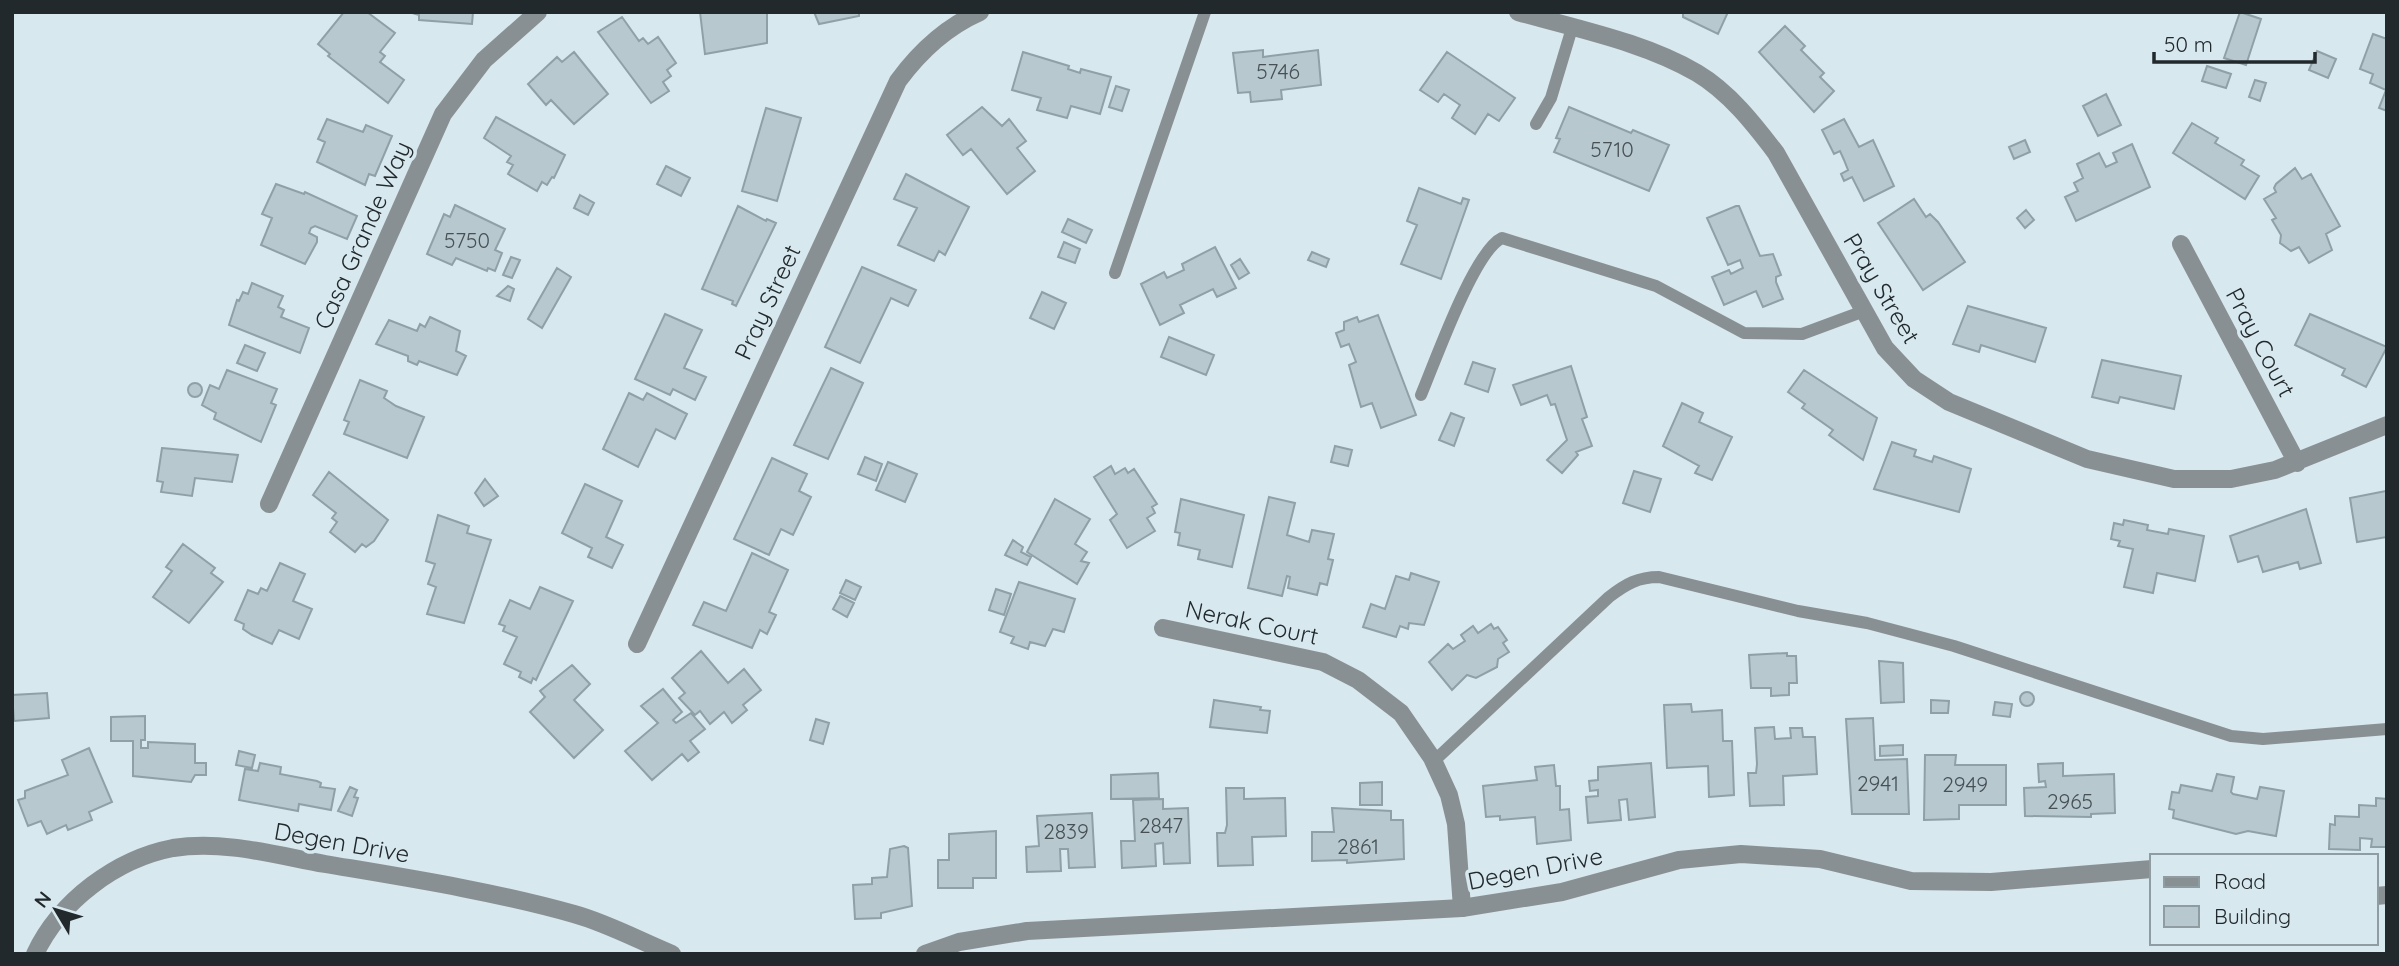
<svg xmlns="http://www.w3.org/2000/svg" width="2399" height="966" viewBox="0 0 2399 966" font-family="Quicksand,sans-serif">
<rect width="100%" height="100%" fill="#d7e8ef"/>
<path fill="#b7c8cf" stroke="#90a0a7" stroke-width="2" d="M344,12H367L395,33L380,52L385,56L380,62L404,80L388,103L328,56L330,54L318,44Z
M409,12H473L472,24L419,20V15Z
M700,12H767V43L705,54Z
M814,12H859V16L819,24Z
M1683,12H1728L1718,34L1683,17Z
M2240,12L2261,19L2246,65L2224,58Z
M622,17L639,41L643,38L648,44L658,37L676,63L667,70L671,76L663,82L669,91L651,103L598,32Z
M1785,26L1805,46L1801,50L1824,73L1820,77L1834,91L1814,112L1759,52Z
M2373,34L2387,39V111L2379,108L2386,90L2370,83L2373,74L2360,69Z
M1263,50V57L1318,50L1321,85L1281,90L1282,99L1251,102L1250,92L1238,93L1233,53Z
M2317,51L2336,59L2328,78L2309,70Z
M574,52L608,94L574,124L551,100L546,105L528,84L557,57L562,62Z
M1023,52L1069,66L1068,69L1080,73L1081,69L1111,77L1100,114L1071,106L1067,118L1037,110L1041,98L1012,90Z
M1447,52L1515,98L1499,121L1488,114L1475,134L1452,118L1460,105L1444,94L1438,102L1420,90Z
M2207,66L2231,74L2226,88L2202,81Z
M2255,80L2266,83L2260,101L2249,97Z
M1116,86L1129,90L1122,111L1109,107Z
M2106,94L2121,125L2098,136L2083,106Z
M982,107L1002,126L1009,119L1026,141L1017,148L1035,171L1007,194L971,149L963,155L947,135Z
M1569,107L1631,133L1633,130L1669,145L1649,191L1554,152L1560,139L1556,138Z
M766,108L801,118L777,201L742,191Z
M496,117L565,155L554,178L552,177L547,185L542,182L537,191L508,174L513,165L507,162L511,156L484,138Z
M327,119L363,132L366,125L392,136L375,176L369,174L365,185L317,162L325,142L318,139Z
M1844,119L1859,147L1873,140L1894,186L1864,201L1852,177L1844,181L1841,174L1848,170L1844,160L1840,151L1834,154L1822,130Z
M2192,123L2218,138L2215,143L2244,160L2241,165L2259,176L2245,199L2173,153Z
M2025,140L2030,152L2014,159L2009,147Z
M2132,144L2150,187L2076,221L2065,197L2078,191L2074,183L2083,178L2077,164L2099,153L2106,167L2117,162L2113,153Z
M666,166L690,178L681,196L657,184Z
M2295,168L2302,179L2311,174L2340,226L2326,234L2332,250L2309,263L2299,247L2291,251L2280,243L2281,235L2272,220L2276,218L2264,199L2276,192L2274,188L2276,184Z
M906,174L969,207L945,255L939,251L934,261L898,245L917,208L894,199Z
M276,184L304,194L305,192L357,216L347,239L315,226L311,228L309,233L317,237V242L305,264L261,245L272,218L262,214Z
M1419,188L1461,204L1463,198L1469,200L1441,279L1401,264L1417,225L1407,221Z
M580,195L594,203L588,215L574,208Z
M1914,199L1926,217L1930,214L1938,222L1965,262L1923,290L1878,223Z
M455,205L505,229L495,250L502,253L495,271L488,268L487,271L456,258L452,265L427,254L444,214L450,217Z
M738,206L766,221L767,219L776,223L736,306L732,304L733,301L702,289Z
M1736,206H1739L1760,256L1773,254L1781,275L1776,277V282L1783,299L1763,307L1756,291L1724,305L1712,277L1729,270L1731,274L1743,268L1740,260L1728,265L1707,218Z
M2026,210L2034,220L2025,228L2017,218Z
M1068,219L1092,230L1086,243L1062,232Z
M1064,242L1080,249L1075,263L1058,257Z
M1215,247L1236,288L1217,297L1213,289L1180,305L1184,313L1160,325L1141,284L1164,272L1167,278L1184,270L1182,264Z
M1312,252L1329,259L1326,267L1308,260Z
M511,257L520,260L512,278L503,275Z
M1240,259L1249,273L1239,279L1231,265Z
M862,267L916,290L908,306L891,298L860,363L825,347Z
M557,268L571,277L542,328L528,319Z
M252,283L283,296L278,307L284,310L281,317L309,328L300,353L229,325L237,300L239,301L243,292L248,294Z
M508,286L514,289L510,301L497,296Z
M1042,292L1066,303L1054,329L1030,318Z
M1968,306L2046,328L2035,362L1981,345L1979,352L1953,344Z
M665,314L702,330L684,368L706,377L695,400L673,389L670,395L635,379Z
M2310,314L2387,347L2366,387L2342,375L2345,369L2295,345Z
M1378,315L1416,415L1381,428L1372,403L1361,407L1349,365L1356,362L1349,344L1341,347L1336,333L1344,330V322L1357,317L1359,322Z
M430,317L460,331L456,351L466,356L457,375L419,361L417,365L408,361V356L376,344L389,320L417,331L420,324L425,327Z
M1169,337L1214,355L1206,375L1161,357Z
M245,345L265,353L257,371L237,363Z
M2102,360L2181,376L2174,409L2120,397L2118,403L2092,397Z
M1473,362L1495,369L1488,392L1465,384Z
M1571,366L1587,417L1582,419L1592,446L1576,452L1578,455L1562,473L1547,460L1567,440L1555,404L1551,405L1547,395L1521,405L1513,385Z
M831,368L863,383L828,459L794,445Z
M227,370L277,389L271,403L276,405L261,442L214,419L216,413L202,405L210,385L219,389Z
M1804,370L1877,418L1863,460L1829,435L1833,430L1802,408L1805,404L1788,392Z
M360,380L387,391L384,398L396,406L424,417L407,458L344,434L349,422L344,420Z
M188 390a7 7 0 1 1 14 0a7 7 0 1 1-14 0Z
M629,393L643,400L647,393L687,414L675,439L656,429L638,467L603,449Z
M1682,403L1703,413L1699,422L1732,437L1712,480L1695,473L1699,466L1663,446Z
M1451,413L1464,418L1454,446L1439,440Z
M1892,442L1916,450L1914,456L1932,462L1934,456L1971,469L1959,512L1874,489Z
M1335,446L1352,450L1348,466L1331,462Z
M162,448L238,455L232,482L195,478L192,496L161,492L163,482L157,481Z
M865,457L882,464L876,481L858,474Z
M772,458L807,474L799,491L811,497L793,535L781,529L769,555L734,539Z
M888,462L917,474L905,502L876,490Z
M1111,466L1115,474L1125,468L1128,473L1134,469L1157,504L1152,507L1155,513L1147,518L1155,531L1127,548L1110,520L1117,514L1094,477Z
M1634,471L1661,479L1650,512L1623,503Z
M329,472L388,520L374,541L366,547L362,544L355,552L330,532L337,522L332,518L336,513L313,495Z
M485,479L498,496L484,506L475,493Z
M585,484L622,501L606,537L623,545L612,568L588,557L592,548L562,533Z
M2386,491L2387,537L2357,542L2350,498Z
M1269,497L1295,503L1287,535L1309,542L1312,530L1334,534L1328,559L1333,560L1327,585L1320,583L1317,595L1288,588L1290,577L1287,576L1282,596L1248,588Z
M1055,499L1090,519L1075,544L1087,552L1081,561L1089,563L1077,584L1027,552Z
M1181,499L1244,515L1232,567L1198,559L1200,550L1178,545L1180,533L1175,532Z
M2306,509L2321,563L2300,569L2298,562L2263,572L2258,556L2238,562L2230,536Z
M438,515L469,526L467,533L491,540L464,623L427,614L436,587L428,584L435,564L426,561Z
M2124,520L2148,525L2147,530L2168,534L2169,529L2204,536L2195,581L2157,573L2153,593L2124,587L2133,549L2118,546L2120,541L2111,539L2114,523L2123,525Z
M1013,540L1023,547L1021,552L1031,557L1027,565L1005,555Z
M183,544L215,568L211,573L223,582L189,623L153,597L172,571L166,567Z
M752,553L788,570L769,612L776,615L767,634L760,630L752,648L693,625L704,602L726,611Z
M280,563L305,574L293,601L312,609L299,639L279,630L272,644L252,635L243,629L244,624L235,620L248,590L258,594L261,588L267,591Z
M1411,573L1439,582L1424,625L1409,623L1408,629L1400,626L1396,637L1363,627L1371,604L1385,609L1396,576L1409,580Z
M846,580L861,587L855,600L840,593Z
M1019,582L1075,599L1064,632L1053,629L1045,646L1030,642L1028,649L1011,643L1014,637L1000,632Z
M540,587L573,601L536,680L533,678L531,683L519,677L521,672L504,664L517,637L503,631L505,626L499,624L510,600L530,609Z
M996,589L1011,594L1004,615L989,610Z
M840,596L854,603L847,617L833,609Z
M1491,624L1494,629L1498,627L1507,640L1503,643L1509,652L1498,659L1497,667L1476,678L1467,675L1452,690L1429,662L1448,644L1453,649L1465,641L1461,635L1473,626L1478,633Z
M701,651L728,683L744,669L761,690L743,705L747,710L732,723L724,712L710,724L700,711L695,715L679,698L685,693L672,678Z
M1787,653V656H1796L1797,683H1789V695L1771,696V688H1751L1749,655Z
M1879,661L1903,663L1904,702L1881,703Z
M572,665L590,684L574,700L603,730L574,758L530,712L545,697L540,691Z
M663,689L682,712L673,720L676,723L691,713L705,729L690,741L699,752L688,761L682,754L652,780L625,751L658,723L641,706Z
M2020 699a7 7 0 1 1 14 0a7 7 0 1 1-14 0Z
M47,693L49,718L14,721L12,695Z
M1214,700L1261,707L1260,710L1270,711L1267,733L1210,727Z
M1931,700L1949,701L1948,713H1931Z
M1995,702L2012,704L2010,717L1993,715Z
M1691,704L1692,712L1722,710L1723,741H1732L1734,795L1709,797L1708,766L1667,768L1664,705Z
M145,716V740H141V748H148V742L195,744V763H206V775H195L191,782L133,776V741H111V717Z
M1873,718L1875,760L1907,759L1909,814H1852L1846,719Z
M816,719L829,723L823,744L810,740Z
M1774,727L1775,739L1791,738L1790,728H1802L1803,737H1815L1817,774L1783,776L1784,805L1750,806L1748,773H1756L1757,764L1755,728Z
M1903,745V755L1880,756V746Z
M89,748L112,802L89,812L92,820L68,830L66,825L47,834L41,821L28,826L18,800L25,798V791L68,775L62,760Z
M239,751L255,755L252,768L236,765Z
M1925,755H1956L1955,765H2006V805H1959V819L1924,820Z
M260,763L281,767L280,774L317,781L321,783L320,787L335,789L331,810L299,804L298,811L239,800L245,769L258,771Z
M1651,763L1655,817L1629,820L1627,799L1619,800L1621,820L1588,823L1586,797L1598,796V790L1590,791L1589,781L1598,780V767Z
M2063,763V776L2114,774L2115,813L2091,814V817L2025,816L2024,788L2046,787L2045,781L2039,782L2038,764Z
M1554,765L1556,786H1560V810L1569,809L1571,840L1537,844L1535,817L1500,820V816L1486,817L1483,786L1537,780L1535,767Z
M1158,773L1159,798L1111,799V775Z
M2217,774L2234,777L2231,792L2233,794L2257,799L2260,787L2284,791L2276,836L2248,831L2236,834L2173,818L2174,810L2169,809L2172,792L2179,793L2181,785L2212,791Z
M1382,782V805H1360V783Z
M350,787L357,790L354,797L358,798L352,816L338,811Z
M1226,788H1244V799L1285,798L1286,836L1252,837L1253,865L1218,866L1217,833H1225L1227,825Z
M2376,798L2387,799V847H2371L2372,839L2360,838V850L2329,849L2330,824L2335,825V816L2359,817V805L2376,806Z
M1163,799V809L1188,808L1190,863L1164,864L1163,843L1155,844L1156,866L1122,868L1121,841H1135L1133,800Z
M1332,808L1391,811V820H1403L1404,859L1347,863V860L1312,861V832H1334Z
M1092,813L1095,867L1069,868L1068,849H1060L1061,871L1027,872L1026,847L1039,846L1037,816Z
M996,831V878H973V888H938V860H949V834Z
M904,846L908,848L912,906L881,913V918L855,919L853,885L872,884V878L887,877L890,849Z"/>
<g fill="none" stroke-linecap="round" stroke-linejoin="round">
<path stroke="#899093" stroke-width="12" d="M1536,124L1551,98L1572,28
M1115,273L1205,12
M1421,395C1435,362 1474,251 1502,238L1656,286L1744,333L1802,334L1864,311
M1433,762L1609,597C1626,584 1638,577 1659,577L1798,611L1867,623L1954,646L2231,736L2263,739L2387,729"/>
<path stroke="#899093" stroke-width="18" d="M1518,12C1577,29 1644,42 1697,73C1729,92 1754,124 1776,153L1885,348L1914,379L1949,402L2087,459L2174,479H2231L2275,470L2387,425
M2181,244L2297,463
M269,504L443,114L484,60L538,12
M1163,628L1323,662L1358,680L1401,713L1432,758L1449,795L1456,824L1462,908
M637,644L898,81C920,51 946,27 980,12"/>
<path stroke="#899093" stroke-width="18" d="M2376,896L2387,895
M35,954C60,901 116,859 173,848C224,840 275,855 325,864C408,878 492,891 574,914C607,923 640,941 672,954
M925,954L959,942L1027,931L1462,908L1562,892L1679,860L1741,854L1820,859L1911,881L1991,882L2152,869"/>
</g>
<g text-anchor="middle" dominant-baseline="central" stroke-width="7" stroke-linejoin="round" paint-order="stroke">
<g font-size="21" fill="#475155">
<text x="1278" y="71">5746</text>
<text x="1612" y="149">5710</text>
<text x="467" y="240">5750</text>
<text x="1878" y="783">2941</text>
<text x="1965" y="784">2949</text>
<text x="2070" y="801">2965</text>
<text x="1161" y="825">2847</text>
<text x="1066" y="831">2839</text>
<text x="1358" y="846">2861</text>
</g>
<g font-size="24" fill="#22292c" stroke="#d7e8ef">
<text transform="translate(362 235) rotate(-66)">Casa Grande Way</text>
<text transform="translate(1882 288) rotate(59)">Pray Street</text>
<text transform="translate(767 302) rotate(-65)">Pray Street</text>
<text transform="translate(2261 342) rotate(62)">Pray Court</text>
<text transform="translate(1252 622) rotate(12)">Nerak Court</text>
<text transform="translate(342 842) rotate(10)">Degen Drive</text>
<text transform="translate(1535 868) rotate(-11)">Degen Drive</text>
</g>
</g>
<rect width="2399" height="966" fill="none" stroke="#22292c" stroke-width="28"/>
<rect x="2150" y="854" width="228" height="91" fill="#d7e8ef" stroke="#8f9ca1" stroke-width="2"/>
<rect x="2164" y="877" width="35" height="10" fill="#899093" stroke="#8f9ca1" stroke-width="2"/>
<text x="2214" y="889" font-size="21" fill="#22292c">Road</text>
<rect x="2164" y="906" width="35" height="21" fill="#b7c8cf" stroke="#8f9ca1" stroke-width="2"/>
<text x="2214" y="924" font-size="21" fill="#22292c">Building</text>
<g transform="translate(56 910) rotate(308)" stroke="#d7e8ef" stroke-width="5" paint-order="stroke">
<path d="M0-5L12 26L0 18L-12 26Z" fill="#22292c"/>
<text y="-10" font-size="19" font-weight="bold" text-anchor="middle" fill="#22292c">N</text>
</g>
<path d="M2154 52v10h161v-10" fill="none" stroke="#22292c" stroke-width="3.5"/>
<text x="2164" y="52" font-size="21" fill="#22292c" stroke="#d7e8ef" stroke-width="5" paint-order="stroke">50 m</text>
</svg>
